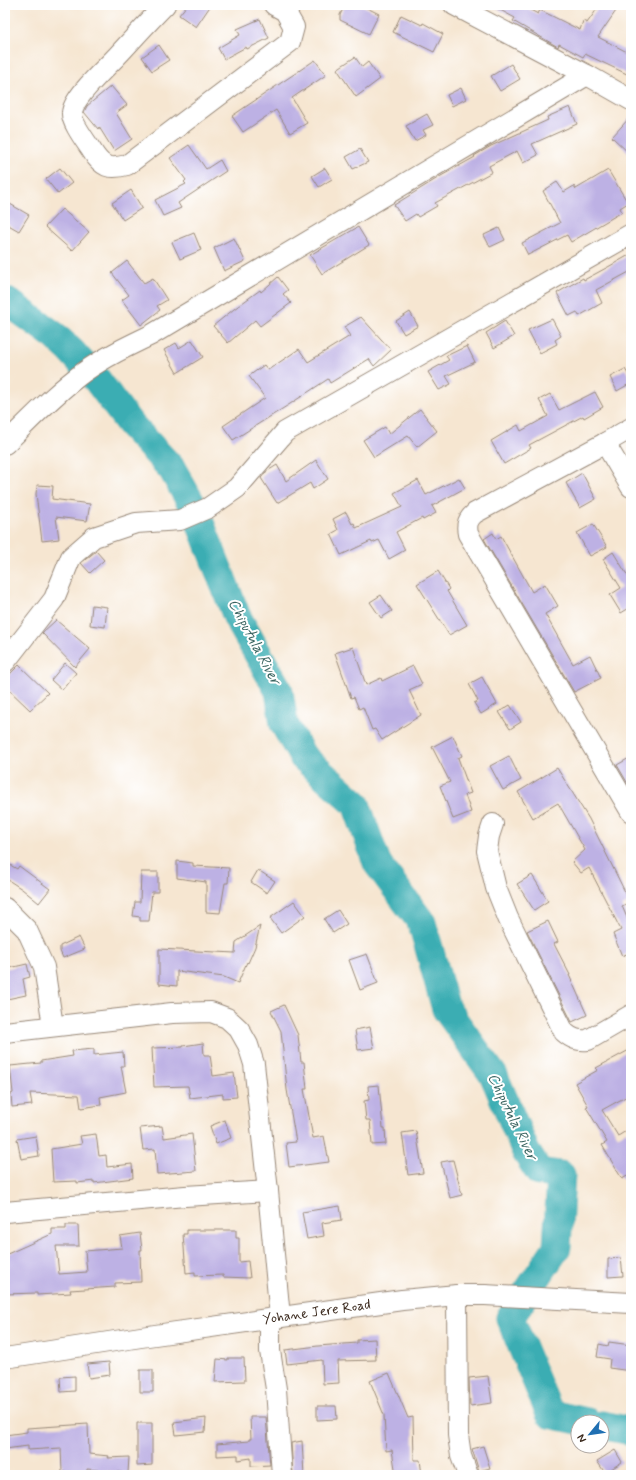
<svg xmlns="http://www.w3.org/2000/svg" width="636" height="1480" viewBox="0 0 636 1480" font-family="Mynerve,sans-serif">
<rect width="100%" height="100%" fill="#fff"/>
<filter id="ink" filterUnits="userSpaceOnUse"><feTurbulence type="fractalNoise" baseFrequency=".025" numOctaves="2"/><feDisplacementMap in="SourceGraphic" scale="8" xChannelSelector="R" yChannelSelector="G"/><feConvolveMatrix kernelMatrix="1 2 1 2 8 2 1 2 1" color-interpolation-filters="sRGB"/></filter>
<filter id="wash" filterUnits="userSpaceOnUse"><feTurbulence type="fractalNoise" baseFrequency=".012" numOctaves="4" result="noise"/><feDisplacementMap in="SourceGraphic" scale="16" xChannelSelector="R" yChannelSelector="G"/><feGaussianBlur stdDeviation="0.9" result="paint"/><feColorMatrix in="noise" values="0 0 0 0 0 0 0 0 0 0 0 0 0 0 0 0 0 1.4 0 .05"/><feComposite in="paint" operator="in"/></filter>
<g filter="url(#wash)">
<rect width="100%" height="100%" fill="#f6e6d1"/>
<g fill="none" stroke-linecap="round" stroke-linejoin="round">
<path stroke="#3badb3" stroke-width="29" d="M5,301L11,304L55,336L71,351L97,380L130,424L172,469L195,510L237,617L279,691L284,724L303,757L356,804L377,863L422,923L446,1009L494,1076L526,1152L539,1172L561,1175L557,1247L510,1318L550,1414L587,1422
M602,1425L631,1431"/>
</g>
<g id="blocks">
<path fill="#bdb1e4" d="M187,5H211L196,27L179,15Z
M345,5H361L379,14L369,34L340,20V15Z
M491,5H521L538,14L540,10L580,30L583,21L587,23L600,5H620L598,37L631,54V76L585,54L583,57L559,44L558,47L513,21L515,18Z
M401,15L422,25L423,23L443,34L434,52L393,32Z
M260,19L269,38L247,49L246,47L224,59L218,48L240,35L237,29Z
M159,45L169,60L152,71L142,57Z
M355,57L362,67L368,62L380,79L356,97L337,69Z
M315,60L326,75L292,98L307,123L290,133L276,110L243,132L232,116Z
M511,64L520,79L500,91L491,76Z
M111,86L127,105L116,113L132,139L114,151L99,127L98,129L84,112L87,106Z
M461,88L466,99L452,106L447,95Z
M570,107L577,124L532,144L538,155L523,163L517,151L489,166L492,172L435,203L437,206L418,217L416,214L405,221L394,205L441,176L475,157L474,156L491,146L548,120L547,117Z
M427,114L433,125L423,130L426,135L415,141L406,126Z
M631,116V155L612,137Z
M189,145L206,169L220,160L226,171L178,203L181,208L163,216L155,200L186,184L184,182L186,180L170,158Z
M360,149L368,162L353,169L346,157Z
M60,168L72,183L58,194L46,179Z
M325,168L332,179L319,187L312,176Z
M608,170L628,203L620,208L622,212L571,242L567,235L528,255L522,243L560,223L543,191L557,182L564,192L574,186L576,189Z
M131,190L142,208L123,220L112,203Z
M10,204L29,215L19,231L5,223V211Z
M62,209L89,232L72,251L45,227Z
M358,227L369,245L322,274L310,255Z
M499,228L505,240L490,247L484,235Z
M194,233L201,250L180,259L172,242Z
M234,238L245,261L224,271L214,248Z
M631,254V271L596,290L602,303L579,316L577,312L569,316L557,293L583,278L584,280L608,267Z
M127,261L144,283L153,278L167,300L157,306L160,310L141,325L122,300L129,295L112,273Z
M278,277L288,290L283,294L291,303L260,326L255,320L228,343L213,326L234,309L260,290L261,292Z
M410,312L418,326L404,334L396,321Z
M361,317L391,350L374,366L369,359L330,383L328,379L290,404L233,440L223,426L265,398L249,376L264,365L268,370L299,349L308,362L350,336L344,327Z
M552,319L561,336L555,340L557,344L540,353L528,330Z
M505,321L514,336L494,348L486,333Z
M192,340L203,357L177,373L164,350L176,343L179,348Z
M467,346L475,362L446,376L451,384L439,390L428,372L449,360L446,356Z
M625,369L631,379V383L617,391L610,377Z
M595,392L603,407L584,418L583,416L529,445L531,448L504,464L491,441L518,425L521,431L548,416L539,400L550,394L559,410Z
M420,409L437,431L417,447L408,436L374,457L363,440L385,427L389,434Z
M316,460L328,479L313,489L310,483L277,503L261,478L266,472L277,465L286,481Z
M582,473L596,499L580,508L566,483Z
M459,478L465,488L432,506L436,513L423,520L422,518L396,532L405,550L389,559L379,540L372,543L371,541L341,555L331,534L338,530L333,519L346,512L352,524L354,523L356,528L402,507L394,493L418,480L426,495Z
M37,485L53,486L52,499L90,504L87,521L56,517L59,539L42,541L36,494Z
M593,524L607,547L590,556L577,533Z
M493,533L496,539L501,536L532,592L545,584L558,606L545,614L573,664L590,655L601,678L574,692L484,539Z
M96,551L104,560L90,573L81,563Z
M613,552L631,581V607L621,613L610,595L621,588L603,559Z
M438,571L449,589L447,591L467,625L449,635L417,584Z
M381,595L392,611L381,618L370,602Z
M92,605L107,607L105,627L90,625Z
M56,620L90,649L75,667L42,633Z
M353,647L366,685L381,678L382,681L413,666L422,684L409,690L421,715L382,740L375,729L372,730L363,707L359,709L354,697L351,698L335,653Z
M65,663L76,673L62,690L51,680Z
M19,665L48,693L30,710L5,686V679Z
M482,677L497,704L481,714L474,703L478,701L469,684Z
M510,705L521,722L510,729L499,712Z
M453,736L462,756L458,758L471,793L465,795L471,812L453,819L440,786L450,782L432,747Z
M509,756L521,780L503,790L490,766Z
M631,757V789L617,765Z
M557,768L589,819L630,902L622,906L631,927V952L622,956L613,934L621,930L589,868L581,873L572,862L585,850L558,803L533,818L518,792Z
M177,861L193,863V866L229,868L228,883H225L220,913L206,912V882L177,878Z
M5,862L17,869L19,866L50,889L39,903L22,889L5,878Z
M258,870L275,881L267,893L251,882Z
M141,872H158V892H152L149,921H140V917L133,916L135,902H140Z
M532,875L548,901L534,910L517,884Z
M294,901L305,916L281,933L270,918Z
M338,910L347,924L333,933L324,919Z
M548,921L558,942L554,944L570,975H569L587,1015L572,1022L527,931Z
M260,926L255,947L248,963L247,962L238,983L224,977L177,971V986L159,984V949L235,953L236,942Z
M79,937L85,949L63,958L60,951V946Z
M367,954L378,983L360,990L349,960Z
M27,964L30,977L23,979L26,995L7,999L5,988V969Z
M284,1005L298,1035L301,1062H304L307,1089H304L313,1138L324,1136L329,1162L289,1167L286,1143L296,1142L287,1090L281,1031L271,1011Z
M370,1027L374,1048L358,1050L355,1030Z
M203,1043L204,1055H210L213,1076L234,1073L237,1097L223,1098V1094L190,1098L188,1086L154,1087L152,1048L183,1047V1046Z
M94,1049V1055L123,1052L124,1066H121L126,1092L100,1097L101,1105L81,1108L79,1095L30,1093L32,1105L12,1107L11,1094L13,1093L10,1066L41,1063V1061L73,1056L72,1051Z
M631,1049V1094L602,1110L618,1136L626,1131L631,1139V1174L622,1179L602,1145L607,1142L586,1107L588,1106L575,1083L598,1070L596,1068Z
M379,1085L383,1128H385L386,1144L372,1145L370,1120H366L364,1101L369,1100L368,1086Z
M225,1120L231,1138L216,1144L210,1126Z
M162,1126L164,1138L192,1134L196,1171L157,1174L155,1149L143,1150L140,1128Z
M416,1131L423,1173L408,1175L402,1133Z
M96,1134L99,1156L106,1155L107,1167L132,1164L133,1178L94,1183V1181L77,1183V1181L53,1182L51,1149L82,1144L80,1136Z
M36,1136L39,1156L21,1159L17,1139Z
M453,1160L462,1195L450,1198L441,1162Z
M340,1206L342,1220L322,1223L324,1236L307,1239L302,1212Z
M66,1225H78L79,1246H56L59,1274L87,1272L85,1251L122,1248L120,1236L140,1233L142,1250H140L141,1282L115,1283V1287L70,1290L71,1293L37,1295V1293L5,1294V1255L52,1234V1229H66Z
M187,1230H236V1238H239V1262L248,1261L250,1278L223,1277V1275L195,1276V1272L186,1273L183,1234H187Z
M621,1258L623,1276L608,1277V1259Z
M375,1339L376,1360L338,1361L339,1383L323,1384L322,1360L287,1364L285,1350L318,1346L357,1343V1340Z
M609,1342L631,1345V1371L609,1368L610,1359L597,1357L599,1344L608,1346Z
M228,1358H244L245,1381L215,1382L217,1359L228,1360Z
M109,1362L110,1375L89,1378L87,1364Z
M140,1370H153V1392H140Z
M389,1373L408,1418L413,1417L414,1460H420L422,1475H396L392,1450L386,1451L384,1415L370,1381Z
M75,1376V1391L61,1392L60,1377Z
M488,1376L492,1403L470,1406L469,1378Z
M317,1406H336L337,1419L317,1420Z
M250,1417H266L270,1465L251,1466V1458L238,1460V1455L217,1456V1444L249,1441V1439H251Z
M206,1418L205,1432L176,1435L174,1422Z
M137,1423H152V1465L137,1466Z
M88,1424L89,1454L109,1456L108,1458L129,1457L128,1473L87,1469V1475H72V1472H62L61,1448L28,1450V1446L5,1449V1435L27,1432V1428Z
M302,1441L304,1475H293L291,1443Z
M483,1446L490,1468L479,1471L472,1449Z
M615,1450L622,1462L605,1473L597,1461Z"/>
</g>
</g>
<g filter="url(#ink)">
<use href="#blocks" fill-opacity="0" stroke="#988878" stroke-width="1"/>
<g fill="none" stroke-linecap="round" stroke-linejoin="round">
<defs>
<g id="minor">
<path d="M165,5C148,22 133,39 117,56C105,69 73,97 72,113C71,122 87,143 92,151C102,167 109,170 127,165L290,42L294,27L285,11L274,5"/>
<path d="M454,5L587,75L631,100"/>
<path d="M605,443L631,428"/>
<path d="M5,444C31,419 55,393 84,372C105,357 128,346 151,335L587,75"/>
<path d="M631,487L605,443L475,513C468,519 466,524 468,534L631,812"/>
<path d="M5,662L54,599L71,557L94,537L136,523L180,520L208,508L237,488L285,432L631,234"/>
<path d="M493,824L489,836L487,851L496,888L508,918L564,1032C572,1039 578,1041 588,1040L631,1015"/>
<path d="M5,908L27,930L44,967L53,1026"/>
<path d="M5,1032L172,1013L211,1012L227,1018L239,1029L248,1045L254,1064L268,1191L280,1317"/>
<path d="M5,1212L185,1196L268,1191"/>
<path d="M457,1295L458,1435L461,1456L468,1475"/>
<path d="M270,1319V1351L276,1389L282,1475"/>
<path id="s1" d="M5,1358L141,1337L402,1300L457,1295H485L631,1303"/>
</g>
</defs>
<use href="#minor" stroke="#988878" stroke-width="22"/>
<use href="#minor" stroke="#fff" stroke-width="20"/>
</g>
</g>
<g text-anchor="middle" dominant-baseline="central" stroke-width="4" stroke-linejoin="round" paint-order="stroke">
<g font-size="14" fill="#3b2a1e" stroke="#fff">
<text stroke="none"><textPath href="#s1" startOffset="315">Yohane Jere Road</textPath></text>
</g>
<g font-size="15" font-style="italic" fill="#3b6561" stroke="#fff">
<text transform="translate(254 642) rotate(62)">Chiputula River</text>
<text transform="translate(512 1117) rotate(64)">Chiputula River</text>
</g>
</g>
<rect width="636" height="1480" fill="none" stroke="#fff" stroke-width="20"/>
<g transform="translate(590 1434) rotate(241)"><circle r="19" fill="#ffffff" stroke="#b1aaa5"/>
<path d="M0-3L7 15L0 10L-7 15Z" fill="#1f6fb2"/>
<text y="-6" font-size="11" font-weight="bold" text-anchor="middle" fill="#3b2a1e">N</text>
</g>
</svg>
